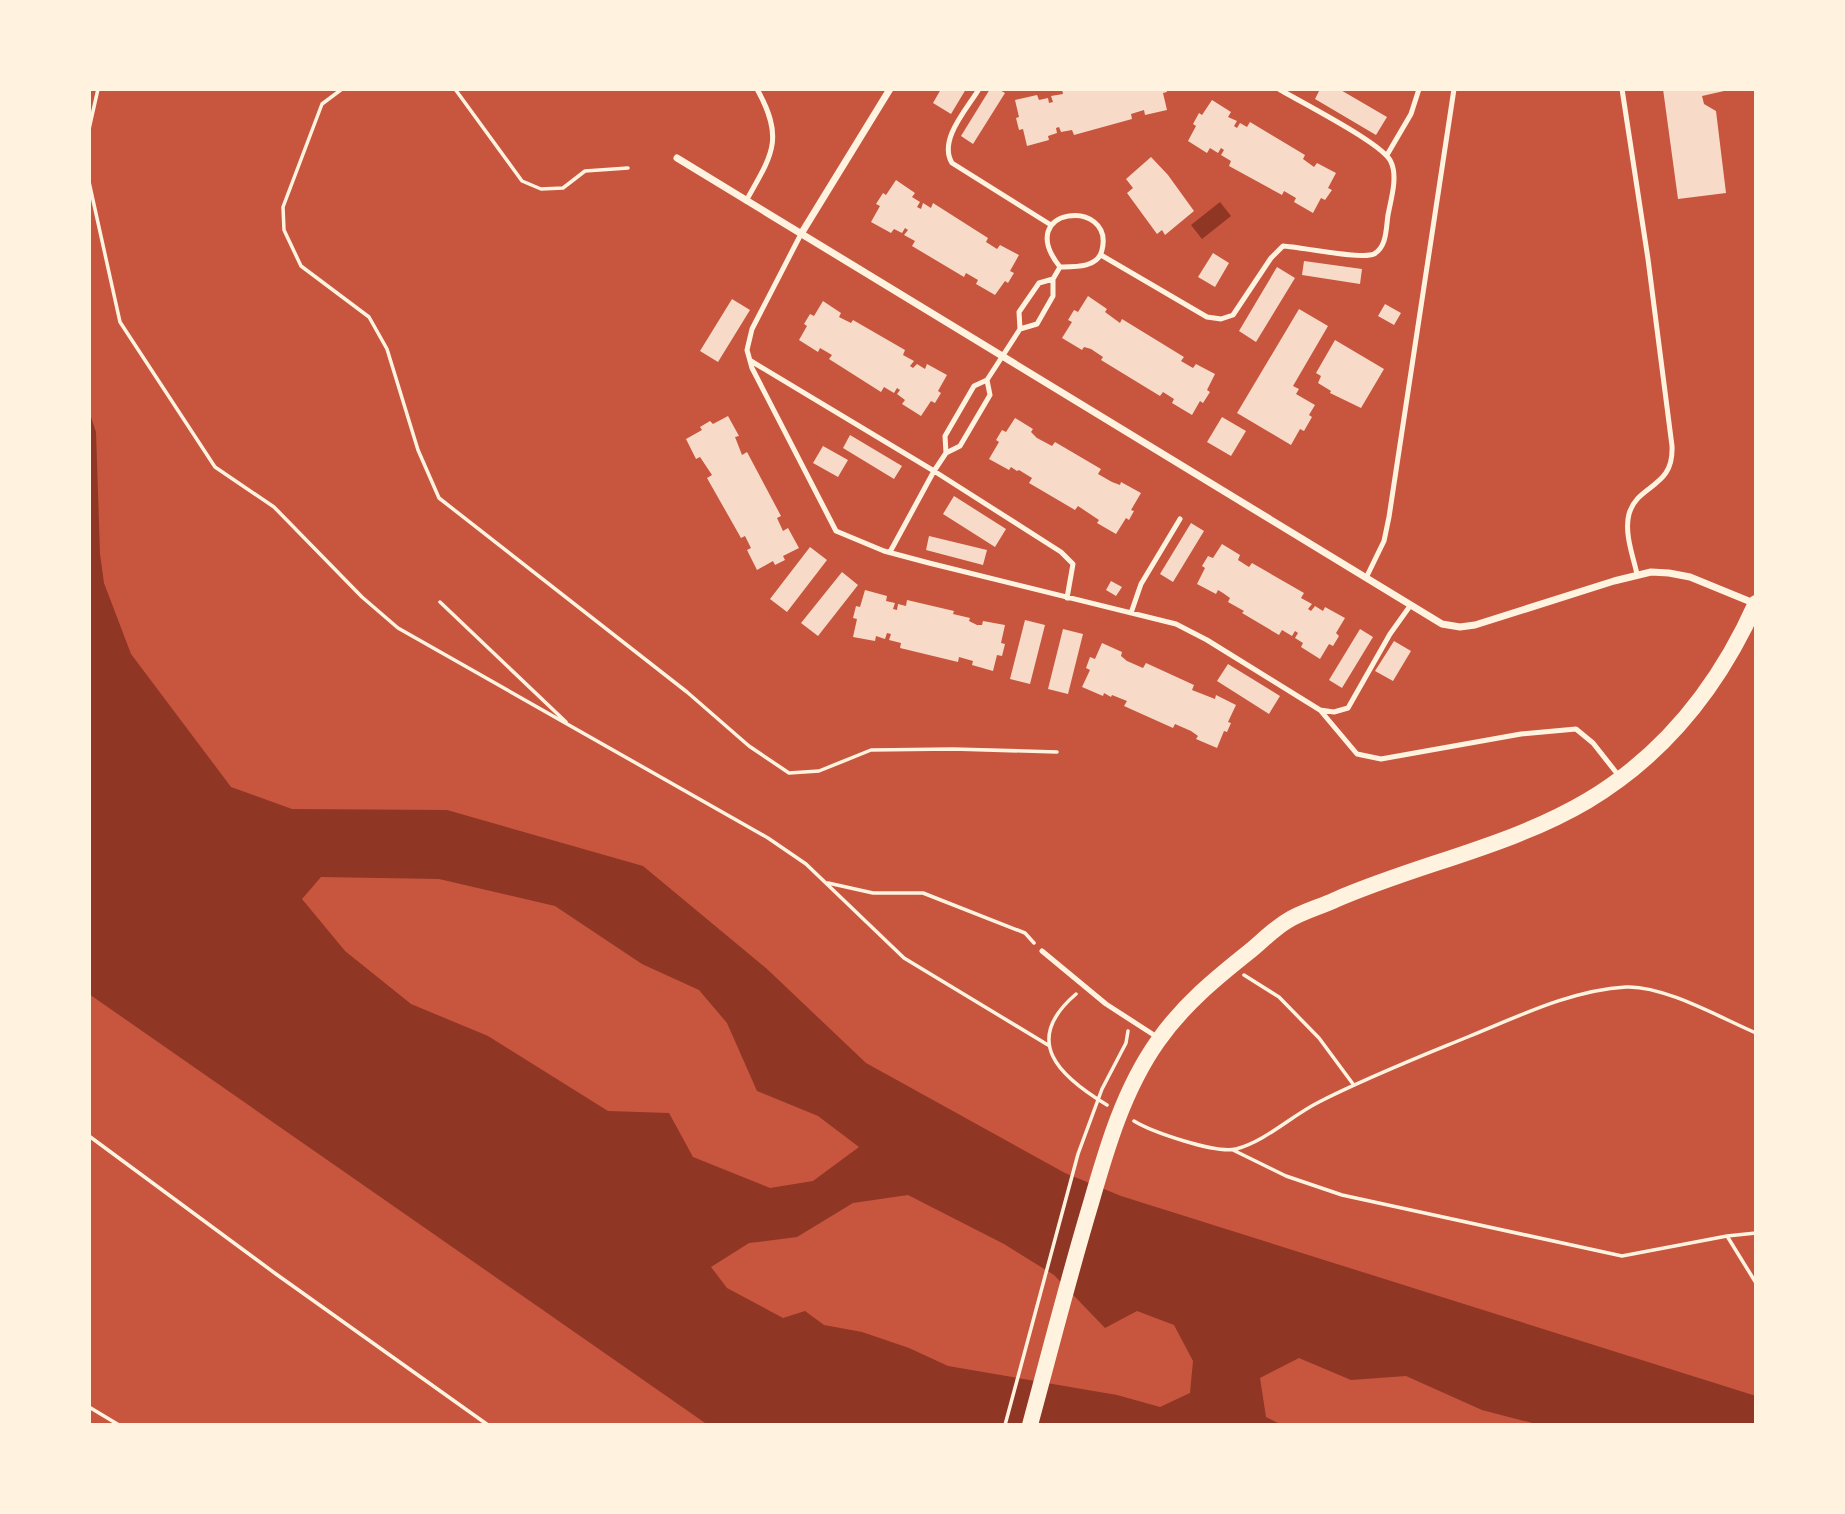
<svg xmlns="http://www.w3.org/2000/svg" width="1845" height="1514" viewBox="0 0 1845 1514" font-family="Inter,sans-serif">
<rect width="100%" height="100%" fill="#c8553d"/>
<path fill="#8f3625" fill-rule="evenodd" d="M1220,202L1231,216L1202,239L1191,225Z
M89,411L96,432L100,554L104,583L131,654L231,787L292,809L447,810L643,866L767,969L866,1063L1065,1173L1121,1196L1756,1396V1425H1540L1482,1410L1406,1376L1351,1380L1299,1358L1260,1378L1266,1417L1282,1425H708L89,994ZM321,877L439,879L555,906L642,964L699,990L727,1023L757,1091L818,1116L859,1147L813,1181L770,1188L693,1157L669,1113L608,1111L488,1036L411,1004L345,951L302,899ZM908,1195L1004,1244L1054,1275L1105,1328L1137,1311L1174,1325L1193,1361L1190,1393L1160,1407L1117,1395L948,1366L909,1348L862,1332L824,1325L805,1311L783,1318L727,1288L711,1267L749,1243L797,1237L853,1203Z"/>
<path fill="#f7dbc8" d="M941,89H966L951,114L933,103Z
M990,89H998L1005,93L973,144L961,136Z
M1062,89H1166L1167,92L1163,93L1167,110L1145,115L1144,110L1131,114L1132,119L1074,135L1072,130L1061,132L1059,127L1056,128L1057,133L1048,136L1049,140L1027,146L1023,129L1019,130L1016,118L1019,117L1015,100L1037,95L1039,100L1048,98L1049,103L1053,102L1051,96L1063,94Z
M1320,89H1339L1387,117L1376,135L1315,99Z
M1663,89H1733L1702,96L1704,104L1716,111L1726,193L1678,199Z
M1212,100L1231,112L1228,117L1237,121L1234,126L1237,128L1240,123L1247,127L1250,122L1305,155L1303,159L1314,167L1317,163L1336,173L1328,188L1332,190L1325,200L1321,198L1313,213L1294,202L1296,198L1284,191L1282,195L1229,166L1231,161L1221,155L1224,150L1221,148L1218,153L1210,148L1207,153L1188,141L1196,126L1193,124L1199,113L1202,115Z
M1151,157L1168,175L1194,211L1165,235L1162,230L1157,234L1127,193L1133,188L1126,179Z
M896,180L915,193L912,197L920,202L917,207L921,209L923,203L931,208L933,203L988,238L986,242L997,249L1000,245L1019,255L1010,271L1014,273L1008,283L1005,281L995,295L976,284L978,280L966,273L964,277L912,246L915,241L904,235L908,230L905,228L902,233L894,229L891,233L871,222L880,206L876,204L883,193L886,195Z
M1213,253L1229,263L1215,287L1198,277Z
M1304,261L1362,269L1360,284L1302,275Z
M1277,267L1295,278L1256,342L1239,331Z
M1088,296L1107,309L1105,312L1120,323L1122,319L1184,357L1181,361L1193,368L1196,364L1215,374L1207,390L1210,392L1203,403L1200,401L1192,415L1172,403L1174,399L1163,392L1160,396L1101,360L1103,357L1091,349L1084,347L1082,350L1062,338L1072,322L1068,320L1074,310L1078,312Z
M732,299L750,310L718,362L700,351Z
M823,301L841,313L839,317L851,323L853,320L905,350L903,355L914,361L910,366L913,368L917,364L925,369L927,364L947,375L938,391L941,393L935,403L931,401L921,416L902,404L905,400L897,394L900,390L897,388L894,393L884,387L881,392L829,359L832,355L820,348L818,352L799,340L807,326L804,324L810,314L814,316Z
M1385,304L1401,313L1394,325L1378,316Z
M1299,309L1328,326L1293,386L1299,389L1296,394L1315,405L1309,415L1312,417L1304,431L1300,429L1291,445L1237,413Z
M1335,340L1384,369L1361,408L1330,393L1331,391L1318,383L1321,376L1316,373Z
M728,416L739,436L735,437L742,455L747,452L781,516L777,518L783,531L788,528L799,548L783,556L785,560L775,565L773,561L757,570L747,550L751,548L745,536L741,538L707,478L712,475L700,457L696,459L686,439L702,430L700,427L710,421L713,424Z
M1222,417L1246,431L1231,456L1207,442Z
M1015,418L1033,429L1031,432L1037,438L1052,446L1055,442L1101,469L1098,474L1112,482L1120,485L1121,482L1141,493L1131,510L1134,511L1129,520L1126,518L1116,534L1097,523L1099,520L1078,506L1075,510L1029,483L1032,478L1019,470L1017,471L1011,467L1009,470L989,459L999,442L996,440L1002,430L1006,432Z
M850,435L902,466L894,479L843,448Z
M823,446L848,460L838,477L813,463Z
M954,496L1006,529L995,547L943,514Z
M1191,523L1204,531L1173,582L1160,574Z
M929,536L987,550L983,565L926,550Z
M1222,544L1240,555L1238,560L1249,567L1252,563L1304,593L1301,598L1312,604L1308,609L1311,611L1315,606L1323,611L1325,607L1345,618L1336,633L1339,636L1333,646L1329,644L1320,659L1301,647L1303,643L1295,638L1298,633L1295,631L1292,636L1282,630L1279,635L1242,613L1244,611L1228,602L1230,598L1223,593L1218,590L1216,594L1197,584L1205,568L1202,566L1208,556L1213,558Z
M810,547L827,560L787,612L770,599Z
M842,572L858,585L818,636L801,623Z
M1111,581L1122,587L1116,596L1106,590Z
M865,590L887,596L886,601L895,603L893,609L897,610L898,604L906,606L907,600L954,611L953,614L970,618L969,621L977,625H982L983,621L1005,625L1001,643L1005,644L1002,656L997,655L993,671L972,665L973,661L959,657L958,662L900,648L901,643L889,640L891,634L887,633L885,639L876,636L875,641L853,637L857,619L853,618L856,606L860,607Z
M1025,620L1045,625L1030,684L1010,679Z
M1063,629L1083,634L1068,694L1048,689Z
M1360,629L1373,637L1342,688L1329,680Z
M1394,641L1411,651L1393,681L1375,671Z
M1102,643L1122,652L1121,656L1127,661L1143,668L1146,663L1194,685L1192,690L1215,699L1216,695L1236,705L1228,722L1231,723L1227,732L1224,731L1217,748L1196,739L1198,736L1191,731L1175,724L1173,728L1124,706L1127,701L1112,695L1111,697L1104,693L1103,696L1082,687L1090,670L1086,668L1090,657L1095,659Z
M1228,664L1280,696L1269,714L1217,681Z"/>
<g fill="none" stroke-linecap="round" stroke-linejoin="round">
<path stroke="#fff3e0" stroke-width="3.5" d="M342,89L322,104L283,207L284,230L301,266L369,317L387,349L418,450L439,498L687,692L749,746L789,773L819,771L871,750L953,749L1057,752
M455,89L522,181L541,189L563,188L585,171L628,168
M89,129L98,89
M89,182L120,322L215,467L274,507L362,597L398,628L768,838L806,864L904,958L1048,1045
M440,602L566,722
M828,883L873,893H923L1025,933L1034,943
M1244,975L1279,997L1319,1038L1353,1084
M1076,994C1021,1041 1059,1076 1107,1105
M1134,1121C1152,1132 1216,1154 1236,1149C1266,1141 1291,1116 1319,1102C1368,1077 1419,1057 1470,1036C1519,1016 1572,990 1626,987C1663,985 1721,1018 1756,1033
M89,1136L276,1274L488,1425
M1233,1150L1286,1176L1342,1195L1622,1256L1727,1236L1756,1233
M1727,1236L1756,1283
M89,1407L119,1425
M1005,1425L1078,1154L1102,1089L1126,1043L1128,1031"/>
<path stroke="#fff3e0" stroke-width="5" d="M979,89C967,109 938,140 952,163L1051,225
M1622,89L1648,259L1672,446C1674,489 1638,483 1629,514C1624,533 1633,556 1637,574
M1387,155L1411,114L1419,89
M746,201C772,155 785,139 757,89
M801,234L752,329L747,350L752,368L836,531L884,551L929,563L1176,624L1207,640L1320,710L1334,712L1348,708L1390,634L1410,606
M1101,255L1207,317L1221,319L1233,315L1271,258L1283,246C1301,247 1362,260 1374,254C1387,247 1386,228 1388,215C1391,199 1398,177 1391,162C1384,144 1300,102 1279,89
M1053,279L1060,267C1075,267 1098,268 1102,250C1115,197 1012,207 1060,267
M751,361L934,471L946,453L960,446L990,395L987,380
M946,453L945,436L974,386L987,380L1020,329L1019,312L1039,283L1053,279V296L1037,324L1020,329
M890,552L934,471L1061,552L1073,564L1067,598
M1366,578L1384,541L1389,517L1454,89
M1131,613L1141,584L1180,519
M1320,710L1357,754L1381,759L1521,734L1576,729L1593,743L1619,776
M1042,951L1106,1004L1157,1037"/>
<path stroke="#fff3e0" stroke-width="7" d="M677,158L1442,624L1460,627L1475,625L1614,581L1651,572L1669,573L1690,577L1756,604
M801,234L890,89"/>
<path stroke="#fff3e0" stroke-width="16" d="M1030,1425C1050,1351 1069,1276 1091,1203C1107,1147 1124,1089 1158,1041C1183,1005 1216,978 1250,951C1262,941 1274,929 1287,921C1301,912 1320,907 1335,900C1417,864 1509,847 1587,801C1666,754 1719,686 1756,603"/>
</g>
<rect width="1845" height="1514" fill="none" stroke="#fff3e0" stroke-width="182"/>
</svg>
